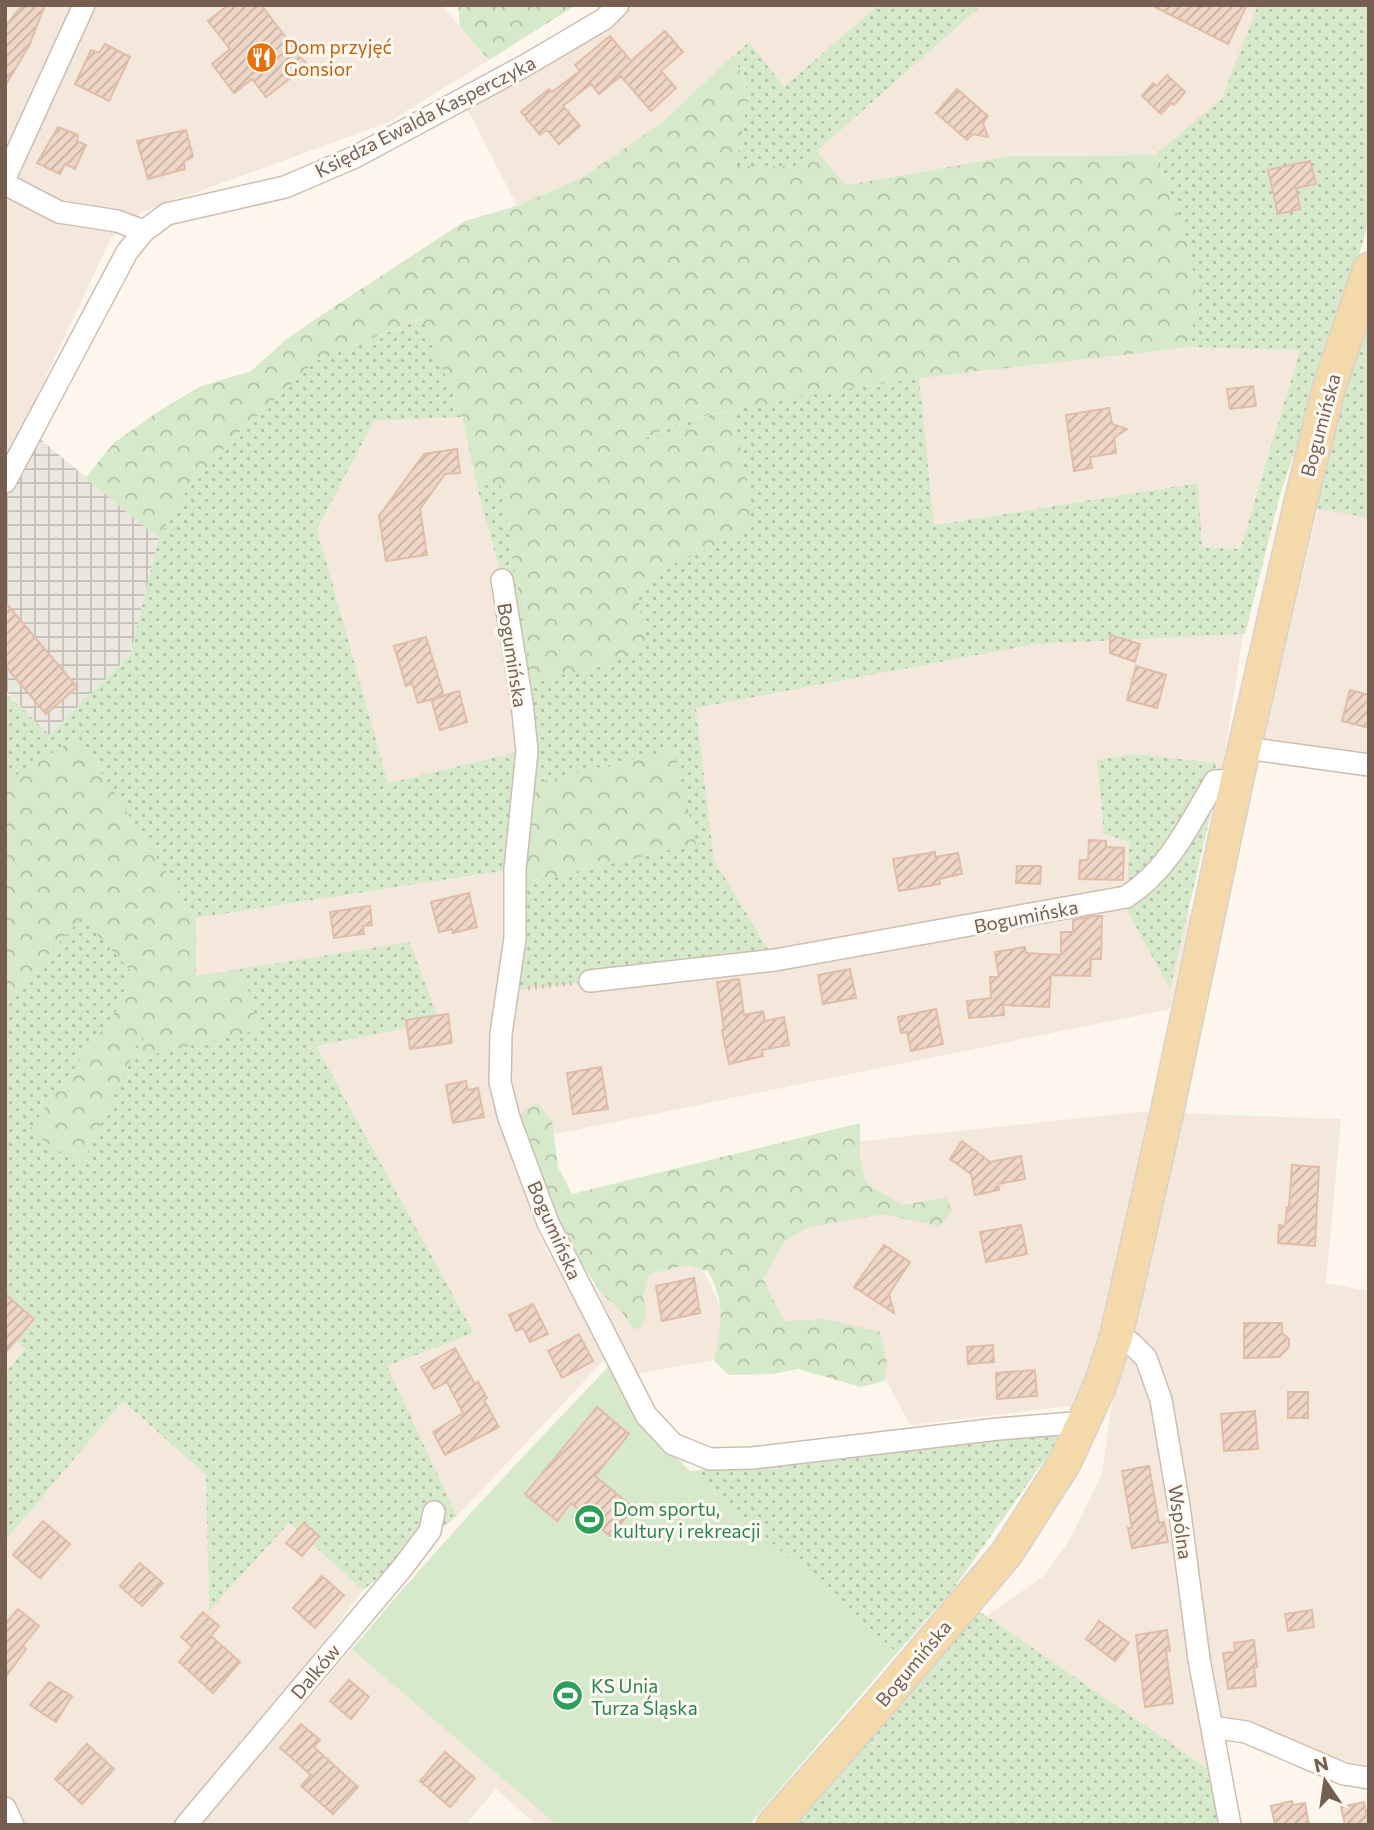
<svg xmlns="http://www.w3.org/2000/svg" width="1374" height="1830" viewBox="0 0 1374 1830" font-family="Commissioner,sans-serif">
<defs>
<pattern id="industrial-grid" width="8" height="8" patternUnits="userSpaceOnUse" patternTransform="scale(1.75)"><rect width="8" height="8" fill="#ece6e1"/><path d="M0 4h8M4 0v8" fill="none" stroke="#c4beb9"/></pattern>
<pattern id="grass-dots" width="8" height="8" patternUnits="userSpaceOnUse" patternTransform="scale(1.75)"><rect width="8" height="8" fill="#d7e9cb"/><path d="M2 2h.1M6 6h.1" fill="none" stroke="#b3c0a7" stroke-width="1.8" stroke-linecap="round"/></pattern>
<pattern id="forest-crowns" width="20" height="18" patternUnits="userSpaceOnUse" patternTransform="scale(1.75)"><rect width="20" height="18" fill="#d7e9cb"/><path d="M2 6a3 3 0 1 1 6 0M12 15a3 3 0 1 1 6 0" fill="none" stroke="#b3c0a7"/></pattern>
<pattern id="building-hatch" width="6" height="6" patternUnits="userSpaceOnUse" patternTransform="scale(1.75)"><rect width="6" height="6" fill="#efd6c6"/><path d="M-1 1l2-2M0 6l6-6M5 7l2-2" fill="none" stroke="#c6b1a3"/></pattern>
</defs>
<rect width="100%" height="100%" fill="#fcf6ed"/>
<path fill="#f3e8db" d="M5,5H441L489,60L389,122L140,213L111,238L10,453L5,458Z
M630,5H878L784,87L748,42L660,124L583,177L517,206L466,106L606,27Z
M982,5H1259L1222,98L1155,155L1010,156L846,185L817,151Z
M1188,347L1300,349L1240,549L1202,547L1197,483L933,525L919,378Z
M462,417L477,487L502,580L527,751L387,783L317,529L374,421Z
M1319,505L1369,516V754L1365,765L1262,746Z
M1244,628L1222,772L1178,901L1191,915L1170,1009L541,1137L605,1283L697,1256L741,1352L754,1259L854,1142L1139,1112L1341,1119L1326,1283L1369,1291V1765L1351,1762L1251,1734L1213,1727L1221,1778L977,1623L1045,1575L1070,1539L1102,1474L1112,1401L910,1425L877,1362L725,1358L636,1374L566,1223L517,1112L513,1083L507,995L489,1079L505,1139L541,1240L607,1357L457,1516L386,1366L474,1333L316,1046L196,976V918L515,869V938L775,959L714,860L696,708L1037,644Z
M5,1330L25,1349L5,1373Z
M123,1401L206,1475L209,1610L289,1523L363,1590L291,1686L180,1825H5V1541Z
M352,1649L438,1712L570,1825H536L496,1789L465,1825H199Z"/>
<path fill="url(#industrial-grid)" d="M40,439L159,538L130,655L48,736L5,690V493Z"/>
<path fill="url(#grass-dots)" d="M878,5H982L817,151L795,166H735L749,95L734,55L749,42L784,87Z
M1258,5H1369V221L1343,308L1280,495L1245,634L1037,644L696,708L714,860L775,960L507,991L515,869L196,918V976L410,942L439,1021L316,1046L474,1333L387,1366L457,1516L363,1590L289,1523L209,1611L206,1475L123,1401L5,1541V1373L25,1349L5,1330V692L49,735L130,655L159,538L181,498L233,438L316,361L423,318L462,417L374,421L317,529L388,783L527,750L502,580L477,487L606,456L683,421L804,394L919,378L934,525L1198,483L1202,547L1240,549L1300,350L1188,347L1198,303L1188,242L1155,155L1222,98Z
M1369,318V518L1316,508L1341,400Z
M1135,754L1216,763L1213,804L1170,989L1127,910L1129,842L1104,834L1097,760Z
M1068,1433L1041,1465L951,1592L897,1653L690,1471Z
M979,1611L1221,1778L1219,1825H796Z"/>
<path fill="url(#forest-crowns)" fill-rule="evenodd" d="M458,5H576L489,60L460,27Z
M734,55L749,95L736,166H795L817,151L846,185L1010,156L1155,155L1188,242L1198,303L1188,347C1036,367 883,376 734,410L751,510L747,531L675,563L637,595L647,643L605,665L533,681L500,482L477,487L462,417L422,318L316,361L233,438L181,498L159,538L85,478L114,443L153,415L199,387L251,371L288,338L329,310L465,221L517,206L583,177L660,124ZM726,411V412L617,451L683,421Z
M78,737L196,918V976L243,969L259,1030L142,1057L144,1030L81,1167L29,1130L121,1004L130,970L82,918L5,1001V782Z
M674,749L696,844L515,886L524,786Z
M538,1103L552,1121L558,1167L572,1194L860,1123V1160L866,1183L902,1205L946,1198L952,1211L939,1226L883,1214L809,1227L785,1241L763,1279L784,1321L825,1319L880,1332L887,1362L885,1381L861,1387L798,1369L773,1374L729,1375L714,1361C722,1324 726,1305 708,1271L688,1265L649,1274L643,1297L647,1314L642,1327L633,1329L622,1312L600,1292L566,1238L517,1116Z"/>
<path fill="#d7e9cb" d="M610,1365L644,1426L690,1471L897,1653L749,1825H557L352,1649C434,1550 521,1458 610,1365Z"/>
<path fill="url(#building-hatch)" stroke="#e1bda8" stroke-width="2" d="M22,5H45L29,46L5,86V27Z
M228,5H261L307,65L266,97L252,79L234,93L212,64L230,49L208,21Z
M1151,5H1247L1228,44Z
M665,31L683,52L661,71L676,88L651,111L621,76L599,94L591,84L563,106L580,126L559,144L547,130L540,135L521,112L549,89L552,92L580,71L575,65L610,36L631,61Z
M105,44L130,57L109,101L75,84L91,50L99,53Z
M1167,75L1185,92L1174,105L1171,103L1161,114L1142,96L1153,83L1157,86Z
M957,89L988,116L983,123L988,137L973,134L967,140L936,113Z
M58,127L78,135L77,141L86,145L75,169L65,164L60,174L37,163Z
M186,130L193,157L184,161L185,169L148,179L137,141Z
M1310,161L1316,184L1296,188L1300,209L1278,214L1268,170Z
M1253,386L1256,406L1230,409L1227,389Z
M1109,408L1112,424L1127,429L1114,438L1116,453L1090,457L1092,468L1074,471L1066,415Z
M457,449L460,473L445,474L420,509L427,555L386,561L379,516L424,454Z
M5,602L77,687L46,714L5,666Z
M1110,635L1140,644L1135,662L1110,653Z
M426,637L444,696L418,703L412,683L406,686L394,646Z
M1136,666L1166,675L1157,708L1127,700Z
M1350,690L1369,695V728L1342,721Z
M459,691L467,722L440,730L431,699Z
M1089,840L1106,841V847L1124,848L1123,880L1079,879L1080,860H1088Z
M935,852V857L958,853L962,874L939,879L940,884L899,891L893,859Z
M1017,866H1041L1040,884L1016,883Z
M469,893L477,927L453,933L452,929L439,932L431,902Z
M370,906L372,925L363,926L364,934L334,938L330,912Z
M1093,916H1102L1101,959H1091L1090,976L1051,975L1049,1007L1003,1005L1004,1015L969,1018L967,1001L991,998L990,977H999L995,952L1025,947L1026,953L1061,955V932H1073V920Z
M850,969L856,998L823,1004L818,975Z
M739,979L744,1015L763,1011L765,1021L784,1017L789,1045L762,1050L763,1056L729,1064L722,1030L724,1029L717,982Z
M936,1009L943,1044L911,1051L907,1032L901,1033L898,1017Z
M448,1014L452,1043L410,1049L406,1020Z
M601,1067L608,1109L573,1114L567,1073Z
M466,1081L468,1090L478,1088L484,1117L453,1123L446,1085Z
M962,1141L990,1162L1021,1156L1025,1179L998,1184L999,1190L975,1195L971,1174L950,1159Z
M1292,1165L1319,1167L1315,1246L1278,1243L1279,1225L1285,1226L1287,1207H1289Z
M1021,1225L1027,1254L986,1262L980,1232Z
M884,1245L910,1262L889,1294L894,1313L854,1287Z
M694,1278L700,1313L662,1321L656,1286Z
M5,1294L34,1319L5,1353Z
M533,1304L548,1334L530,1342L523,1328L516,1331L509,1315Z
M1244,1323H1282V1333L1289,1339V1347L1279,1357L1244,1358Z
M579,1334L593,1361L562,1378L548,1351Z
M993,1345L994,1362L968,1364L967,1347Z
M455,1348L475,1384L478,1382L487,1398L484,1400L499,1427L445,1455L433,1432L463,1413L447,1382L434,1389L421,1367Z
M1035,1370L1037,1396L997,1399L996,1373Z
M1288,1392H1308V1418H1288Z
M597,1407L629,1434L595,1476L634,1508L610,1536L571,1503L557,1521L525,1494Z
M1255,1411L1258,1449L1224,1451L1221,1414Z
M1149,1466L1159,1523L1164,1522L1168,1542L1132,1548L1128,1528H1132L1122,1471Z
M43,1521L70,1544L40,1578L13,1555Z
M304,1523L319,1536L302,1556L286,1543Z
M140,1563L163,1583L142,1606L120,1586Z
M322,1576L344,1595L315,1628L293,1608Z
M18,1609L39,1626L23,1646L26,1649L5,1678V1624Z
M1312,1610L1314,1627L1288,1631L1285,1614Z
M203,1612L219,1626L211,1636L240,1662L213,1693L179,1662L192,1647L181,1637Z
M1099,1621L1129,1643L1115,1661L1086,1639Z
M1167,1630L1170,1651H1166L1173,1703L1145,1707L1136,1635Z
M1254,1640L1257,1667L1254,1668L1256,1686L1228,1689L1223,1653L1235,1652L1234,1643Z
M349,1680L369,1697L351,1719L330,1701Z
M49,1682L72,1696L56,1722L30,1705Z
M301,1724L320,1740L314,1747L358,1787L333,1814L301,1786L311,1775L280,1748Z
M87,1744L114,1769L82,1804L55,1779Z
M445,1752L475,1778L450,1807L420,1781Z
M1292,1801L1293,1805L1305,1803L1309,1825H1275L1271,1806Z
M1364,1802L1369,1825H1345L1341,1807Z"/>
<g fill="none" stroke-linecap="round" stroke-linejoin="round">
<defs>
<path id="street" d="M5,178L84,5
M5,184L59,212L117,221L144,231
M5,482L127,252L144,231L167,214L285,187L355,157L526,65L604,19L618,5
M502,580L522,703L527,751L515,869V938L501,1034L500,1082L509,1118L548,1223L646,1415L673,1444L710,1459L752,1458L998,1429L1086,1422
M1246,748L1369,765
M590,981L775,960L1126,897C1169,870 1190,823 1215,781L1237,780
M1116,1337L1131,1343L1146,1358L1161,1400L1179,1506L1199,1659L1230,1825
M1212,1727L1246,1732L1344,1774L1369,1778
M5,1808L13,1825
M186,1825L403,1567L430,1531L434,1512"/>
<path id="primary" d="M773,1825L882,1701L1007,1553L1065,1462L1099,1388L1116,1337L1167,1112L1237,780L1301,500L1329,388L1369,269"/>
</defs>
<use href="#street" stroke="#cebeb2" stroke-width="24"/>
<use href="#primary" stroke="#d9d2ce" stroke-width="35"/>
<path stroke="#d5b9a9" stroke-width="4.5" stroke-dasharray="2 5" stroke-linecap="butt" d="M528,988L572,983"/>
<use href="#street" stroke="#fff" stroke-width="21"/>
<use href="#primary" stroke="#f4d9ab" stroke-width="32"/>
</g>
<defs>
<symbol id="restaurant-disc" viewBox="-11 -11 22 22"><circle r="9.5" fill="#e8710a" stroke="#fefaf3"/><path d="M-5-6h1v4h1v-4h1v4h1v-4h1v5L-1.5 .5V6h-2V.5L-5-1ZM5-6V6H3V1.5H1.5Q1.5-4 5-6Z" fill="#fff"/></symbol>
<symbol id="stadium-disc" viewBox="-11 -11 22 22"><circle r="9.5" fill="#2e9e5b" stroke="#fefaf3"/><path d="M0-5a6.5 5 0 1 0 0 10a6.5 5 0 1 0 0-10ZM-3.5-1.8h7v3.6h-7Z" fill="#fff"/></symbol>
</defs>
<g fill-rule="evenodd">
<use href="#restaurant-disc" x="244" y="40" width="35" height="35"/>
<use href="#stadium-disc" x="572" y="1502" width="35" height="35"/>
<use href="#stadium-disc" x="550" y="1678" width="35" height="35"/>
</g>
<g text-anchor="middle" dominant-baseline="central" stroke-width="6" stroke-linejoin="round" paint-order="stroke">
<g font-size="19" fill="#c56008" stroke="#fefaf3" text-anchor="start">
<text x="284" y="46">Dom przyjęć<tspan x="284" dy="22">Gonsior</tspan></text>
</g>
<g font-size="19" fill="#765e50" stroke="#fefaf3">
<text transform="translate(425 116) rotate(-27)">Księdza Ewalda Kasperczyka</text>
<text transform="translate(1320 425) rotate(-75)">Bogumińska</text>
<text transform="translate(513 655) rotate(81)">Bogumińska</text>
<text transform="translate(1026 916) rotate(-11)">Bogumińska</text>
<text transform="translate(555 1230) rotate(66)">Bogumińska</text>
<text transform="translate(1181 1522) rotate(82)">Wspólna</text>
<text transform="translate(913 1663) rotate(-50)">Bogumińska</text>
<text transform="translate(315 1671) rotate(-50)">Dalków</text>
</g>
<g font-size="19" fill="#27864d" stroke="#fefaf3" text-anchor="start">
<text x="613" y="1508">Dom sportu,<tspan x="613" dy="22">kultury i rekreacji</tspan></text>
<text x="591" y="1685">KS Unia<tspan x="591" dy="22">Turza Śląska</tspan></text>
</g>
</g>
<rect width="1374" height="1830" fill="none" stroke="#765e50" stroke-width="14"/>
<g transform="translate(1325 1781) rotate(347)" stroke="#fefaf3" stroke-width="5" paint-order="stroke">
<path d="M0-5L12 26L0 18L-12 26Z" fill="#765e50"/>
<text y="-10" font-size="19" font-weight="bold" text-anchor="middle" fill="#765e50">N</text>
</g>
</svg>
